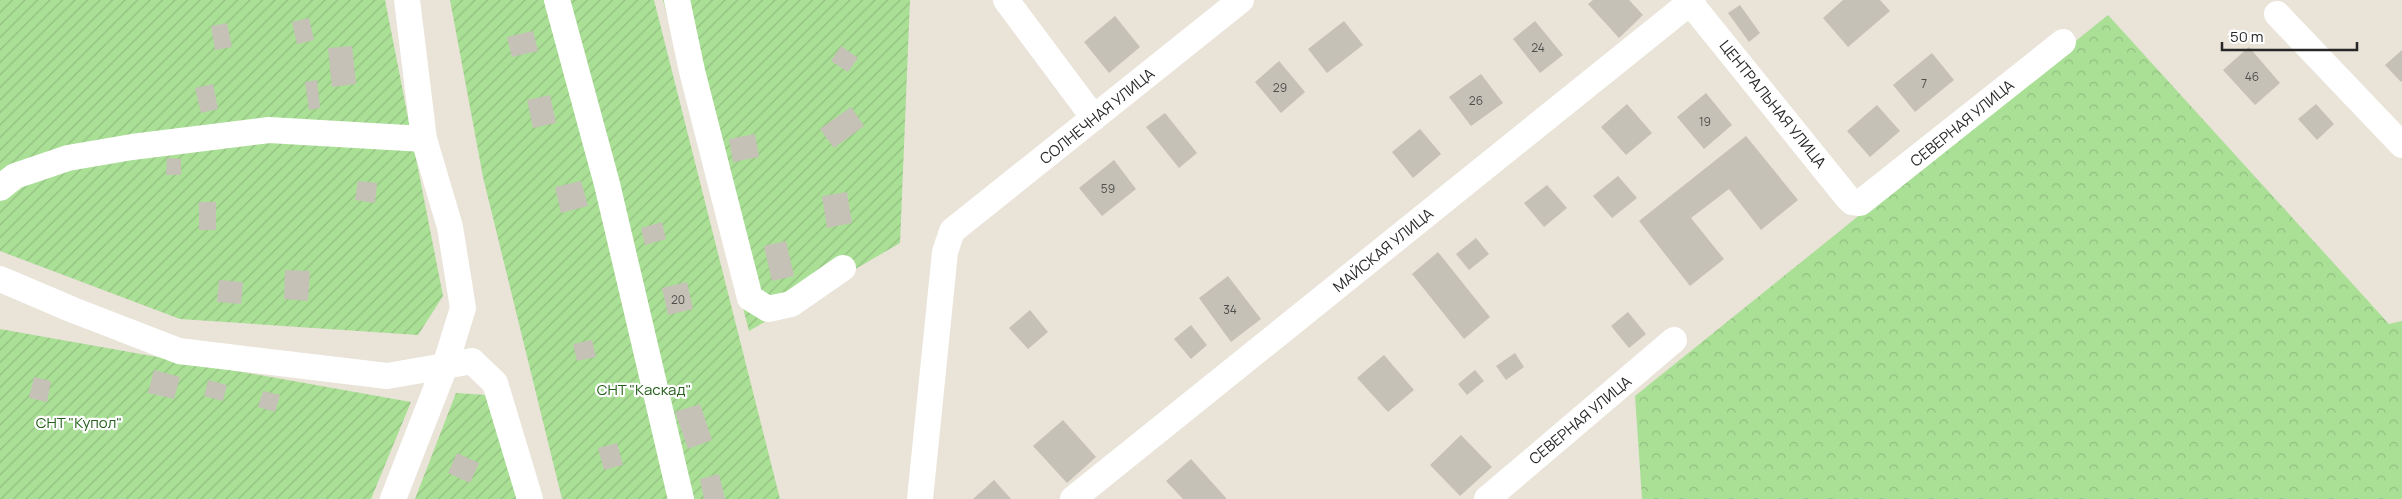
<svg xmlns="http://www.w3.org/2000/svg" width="2402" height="499" viewBox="0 0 2402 499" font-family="Manrope,sans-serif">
<defs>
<pattern id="forest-crowns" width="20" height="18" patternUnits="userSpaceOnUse" patternTransform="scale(1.25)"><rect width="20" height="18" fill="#aadf96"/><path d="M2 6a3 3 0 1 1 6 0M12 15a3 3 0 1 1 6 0" fill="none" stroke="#92bf81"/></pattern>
<pattern id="garden-furrows" width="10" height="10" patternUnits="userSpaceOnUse" patternTransform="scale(1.25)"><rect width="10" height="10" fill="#aadf96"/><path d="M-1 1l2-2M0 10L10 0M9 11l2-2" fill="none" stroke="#92bf81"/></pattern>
</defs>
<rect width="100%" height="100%" fill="#e9e3d8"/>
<path fill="url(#forest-crowns)" d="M2108,15L2389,324L2402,321V499H1642L1635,396Z"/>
<path fill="url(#garden-furrows)" d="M0,0H385L443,296L418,335L180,319L0,251Z
M450,0H654L780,499H562L483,177Z
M663,0H910L900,243L749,331Z
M0,329L411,402L371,499H0Z
M456,393L487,395L519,499H415Z"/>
<path fill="#c5c1b7" d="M1593,0H1629L1643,15L1619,38L1588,4Z
M1843,0H1880L1890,11L1848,47L1823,18Z
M1740,5L1760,33L1749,42L1728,13Z
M1115,16L1140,47L1109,73L1084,42Z
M309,18L314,40L297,44L292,22Z
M1344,21L1363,45L1327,73L1308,49Z
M1535,21L1563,55L1540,73L1513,39Z
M227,23L232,47L215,50L211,26Z
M533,31L538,51L512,57L507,37Z
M352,46L356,84L332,87L328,48Z
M841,46L858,58L848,72L831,61Z
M2249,47L2280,83L2255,105L2223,70Z
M2402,50V81L2401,82L2385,65Z
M1932,53L1954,80L1915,112L1893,85Z
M1279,61L1305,92L1281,113L1255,82Z
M1481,74L1503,103L1471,126L1449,97Z
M317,80L320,108L309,110L305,82Z
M213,84L218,109L201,113L195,88Z
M1706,93L1732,125L1704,149L1677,117Z
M550,95L556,123L533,128L527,100Z
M1627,104L1652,133L1626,155L1601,127Z
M2316,104L2334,124L2317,140L2298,119Z
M1877,105L1900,131L1870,157L1847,131Z
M851,107L864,126L834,148L820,129Z
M1165,113L1197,153L1179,168L1146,127Z
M1420,129L1441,154L1413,178L1392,152Z
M755,134L759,157L733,162L729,139Z
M1746,136L1798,200L1761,230L1729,189L1691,218L1724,259L1690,286L1639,221Z
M167,158L181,159V175H166Z
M1114,160L1136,189L1102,216L1079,188Z
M1618,176L1637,198L1612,218L1593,196Z
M358,181L377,183L375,203L355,200Z
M581,181L588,206L561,213L555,187Z
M1547,185L1567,208L1544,227L1524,203Z
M847,192L852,223L827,228L822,196Z
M199,202H216V230H199Z
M662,222L666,239L645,245L641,228Z
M1476,238L1489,254L1469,270L1456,254Z
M786,241L794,276L772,281L764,246Z
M1438,252L1490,317L1464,339L1412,274Z
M285,270L310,271L308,301L284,299Z
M1228,276L1261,319L1231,342L1199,298Z
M219,280L243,282L241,304L217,302Z
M687,282L693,309L668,315L662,288Z
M1030,310L1048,332L1028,349L1009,328Z
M1628,312L1646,334L1629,348L1611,326Z
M1191,325L1207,345L1191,359L1174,339Z
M592,340L596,357L577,361L573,344Z
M1515,353L1524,367L1506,380L1496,366Z
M1384,355L1414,390L1388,412L1357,378Z
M154,370L180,377L174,399L148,393Z
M1475,370L1484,381L1467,395L1458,384Z
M34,377L51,381L47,402L29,398Z
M208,380L227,385L223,401L204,396Z
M263,391L280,395L275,412L258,407Z
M700,404L712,440L688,449L675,412Z
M1063,420L1096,457L1067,483L1033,446Z
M1461,435L1492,467L1460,496L1430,465Z
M617,443L623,465L604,470L598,448Z
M457,453L479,463L470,483L448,473Z
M1191,459L1226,498V499H1183L1166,481Z
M719,474L725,499H704L700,479Z
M994,480L1011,499H973Z"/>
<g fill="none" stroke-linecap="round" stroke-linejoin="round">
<path stroke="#fff" stroke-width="26" d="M407,0L424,139L450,227L463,308L445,366L472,361L495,383L530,499
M557,0L607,184L681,499
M677,0L692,71L750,298L768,309L791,304L843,268
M1006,0L1094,118
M1688,0L1847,197L1852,202L1860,203L2063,42
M2277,14L2402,145
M0,188L15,176L68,158L132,147L269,130L424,139
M0,279L73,310L179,351L387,376L445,366
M393,499L445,366
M920,499L945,252L952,231L1241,0
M1073,499L1693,0
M1487,499L1674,340"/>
</g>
<g text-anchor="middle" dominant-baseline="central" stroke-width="4.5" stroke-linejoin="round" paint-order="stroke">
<g font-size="12" fill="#4e4e4b">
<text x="1538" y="47">24</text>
<text x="2252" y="76">46</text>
<text x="1924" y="83">7</text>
<text x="1280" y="87">29</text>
<text x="1476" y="100">26</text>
<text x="1705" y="121">19</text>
<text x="1108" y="188">59</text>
<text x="678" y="299">20</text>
<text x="1230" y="309">34</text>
</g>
<g font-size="15" fill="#272727" stroke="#fff">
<text transform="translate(1773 104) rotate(51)">ЦЕНТРАЛЬНАЯ УЛИЦА</text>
<text transform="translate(1097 116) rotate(-39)">СОЛНЕЧНАЯ УЛИЦА</text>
<text transform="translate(1962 123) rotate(-39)">СЕВЕРНАЯ УЛИЦА</text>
<text transform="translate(1383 250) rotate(-39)">МАЙСКАЯ УЛИЦА</text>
<text transform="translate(1580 420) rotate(-40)">СЕВЕРНАЯ УЛИЦА</text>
</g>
<g font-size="15" fill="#25601b" stroke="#fff">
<text x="644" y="389">СНТ "Каскад"</text>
<text x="79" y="422">СНТ "Купол"</text>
</g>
</g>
<path d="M2222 42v8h135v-8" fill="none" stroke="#272727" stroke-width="2.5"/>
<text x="2230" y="42" font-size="15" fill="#272727" stroke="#ffffff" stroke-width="4" paint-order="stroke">50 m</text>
</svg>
